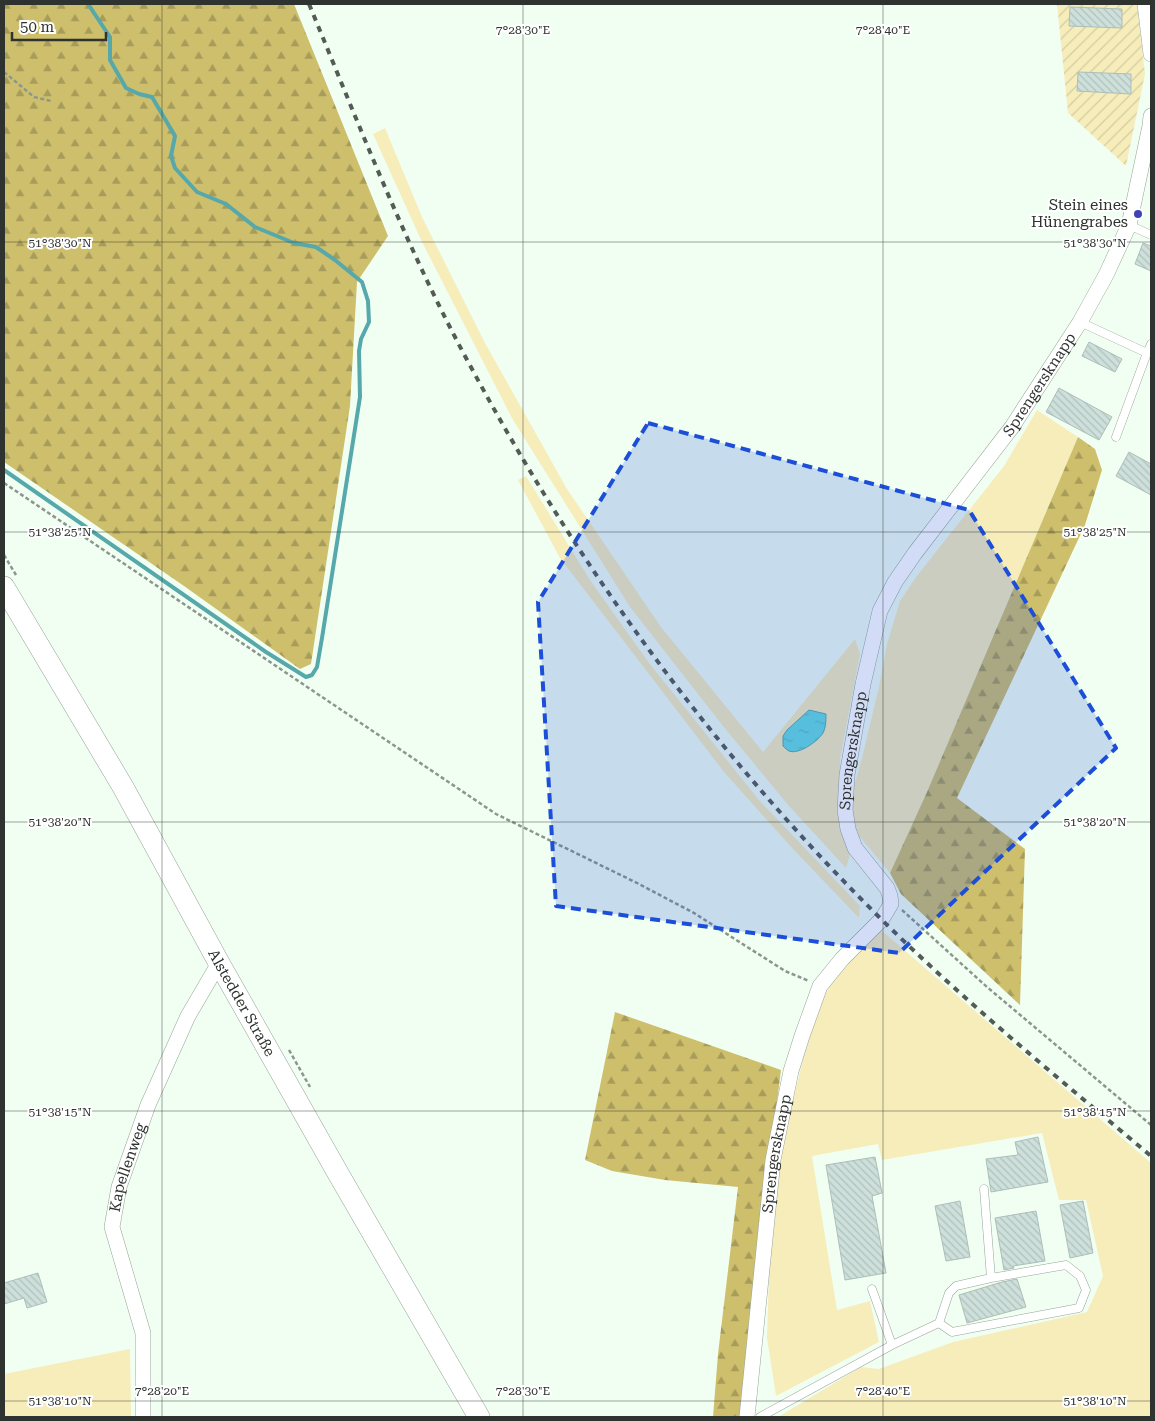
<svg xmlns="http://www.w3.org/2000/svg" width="1155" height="1421" viewBox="0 0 1155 1421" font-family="'Roboto Serif',serif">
<defs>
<pattern id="forest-firs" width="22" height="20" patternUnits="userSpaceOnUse" patternTransform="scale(1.25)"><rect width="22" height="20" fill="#cebf6d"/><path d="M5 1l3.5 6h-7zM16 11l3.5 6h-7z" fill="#a89c5a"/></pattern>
<pattern id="garden-furrows" width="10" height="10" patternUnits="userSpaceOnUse" patternTransform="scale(1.25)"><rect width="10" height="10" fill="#f6edbb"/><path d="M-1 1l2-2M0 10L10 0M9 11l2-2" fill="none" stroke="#d3cca1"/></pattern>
<pattern id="water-ripples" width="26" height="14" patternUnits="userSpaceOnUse" patternTransform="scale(1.25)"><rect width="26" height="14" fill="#67dae0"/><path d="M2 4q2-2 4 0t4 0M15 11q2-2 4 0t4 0" fill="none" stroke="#5abcc0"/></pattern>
<pattern id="building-back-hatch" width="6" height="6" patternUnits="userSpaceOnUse" patternTransform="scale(1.25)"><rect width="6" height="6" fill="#cee0db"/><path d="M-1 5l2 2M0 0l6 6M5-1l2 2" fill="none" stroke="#b1c1bc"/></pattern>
</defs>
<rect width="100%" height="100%" fill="#f1fff3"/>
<path fill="#f6edbb" d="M385,128L422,217L485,343L567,489L661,627L763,752L855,639L860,654L840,759L839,809L852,848L846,868L789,806L723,726L630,607L513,420L422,242L373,134Z
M1037,410L1078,437L927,792L890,873L859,836L852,815V794L863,754L879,687L887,644L900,601L916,577L1004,466Z
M526,476L590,580L649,663L759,800L860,906L859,918L793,849L724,772L560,558L518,480Z
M881,930L1151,1163V1417H778L861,1367L879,1369L953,1342L1087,1312L1103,1276L1086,1200H1059L1042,1133L882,1160L878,1144L812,1156L837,1310L870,1301L879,1342L776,1396L767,1338L769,1275L780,1155L804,1055L820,1004L834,979Z
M130,1349L131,1417H4V1374Z"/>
<path fill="url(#forest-firs)" d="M4,4H294L388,236L357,282L350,406L311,664L300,669L184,586L4,462Z
M1078,437L1095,449L1102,470L1085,525L957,798L1025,849L1020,1005L901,894L890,873L927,792Z
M615,1012L781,1070L766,1191L742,1415L737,1417H713L718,1354L738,1187L665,1180L612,1171L585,1160Z"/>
<path fill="url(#garden-furrows)" d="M1057,4H1137L1145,74L1126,166L1068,113Z"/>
<path fill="url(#water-ripples)" stroke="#56a8ab" d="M809,710L826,714C826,720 826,727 823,733C818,741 799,755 789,751C787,750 785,748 783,746V736L787,730Z"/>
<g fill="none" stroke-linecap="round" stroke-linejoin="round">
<path stroke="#56a8ab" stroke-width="4" d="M4,470L266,652L306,677L312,675L317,667L322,638L360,397L359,351L361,339L369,322L368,301L362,282L335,260L316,247L294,243L255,227L226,204L197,192L175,168L171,156L175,136L152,97L139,94L126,88L110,60V37L88,4"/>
</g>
<path fill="url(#building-back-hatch)" stroke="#acbeb8" d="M1070,7L1122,9V28L1069,26Z
M1078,72L1131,74V94L1077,91Z
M1143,243L1151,246V271L1135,264Z
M1089,342L1122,359L1115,372L1082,356Z
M1059,388L1112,417L1099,440L1046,412Z
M1129,452L1151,464V495L1116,476Z
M1038,1137L1048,1182L991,1192L986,1159L1018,1155L1015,1142Z
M875,1157L882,1193L872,1196L886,1273L845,1280L826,1165Z
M960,1201L970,1257L946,1261L935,1206Z
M1083,1201L1093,1253L1070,1258L1060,1205Z
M1036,1211L1045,1261L1013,1266L1014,1268L1004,1270L995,1218Z
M38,1273L47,1302L27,1308L24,1298L4,1304V1283Z
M1017,1279L1026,1307L967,1323L959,1295L1002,1282Z"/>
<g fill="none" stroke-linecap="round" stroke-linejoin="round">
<defs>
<path id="lane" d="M1129,225L1151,235
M1080,322L1147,353L1116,437
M1147,353L1151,344
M939,1323L949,1293L956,1286L991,1278
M892,1345L939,1323L952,1332L1079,1308L1086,1290L1080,1276L1066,1265L991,1278L984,1189
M760,1417L892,1345L872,1289"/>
<g id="street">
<path d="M1145,4L1151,54"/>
<path id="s1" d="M143,1417V1333L112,1227L119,1187L148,1105L188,1016L219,963"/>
<path id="s2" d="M747,1417L773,1160L791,1071L802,1036L820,986L842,959L882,919L891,904L890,896L887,888L855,848L848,829L845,810L847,775L863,684L880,611L895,582L915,553L1012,427L1080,322L1106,275L1129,225L1150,126L1151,116"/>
</g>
<g id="secondary">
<path id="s3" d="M4,587L123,787L219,963L339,1175L479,1417"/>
</g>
</defs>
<use href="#lane" stroke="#97a499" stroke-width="9"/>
<use href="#street" stroke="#97a499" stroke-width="16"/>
<use href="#secondary" stroke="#97a499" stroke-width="22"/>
<path stroke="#8d968e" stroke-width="2.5" stroke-dasharray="4 2.5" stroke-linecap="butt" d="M4,72L34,97L51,101
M4,483L496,814L637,883L694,913L785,971L809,981
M4,555L16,575
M902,910L987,987L1151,1125
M289,1050L310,1087"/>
<use href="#lane" stroke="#fff" stroke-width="8"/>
<use href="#street" stroke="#fff" stroke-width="15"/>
<use href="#secondary" stroke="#fff" stroke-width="21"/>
<path stroke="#545a55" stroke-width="4" stroke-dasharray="6 6" stroke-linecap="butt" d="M309,4C360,127 408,252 472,369C580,570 716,755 878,916C964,1001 1058,1078 1151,1156"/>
</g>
<path fill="#1d4ed8" fill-opacity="0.2" stroke="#1d4ed8" stroke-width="4" stroke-dasharray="10 6" stroke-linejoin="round" d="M648,423L969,510L1116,748L899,953L556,906L538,602Z"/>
<path fill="none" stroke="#2e332f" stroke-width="1" stroke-opacity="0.45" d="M162,4V1417M523,4V1417M883,4V1417M4,242H1151M4,532H1151M4,822H1151M4,1111H1151M4,1401H1151"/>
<circle fill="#3f42b7" stroke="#fff" stroke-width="2" cx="1138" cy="214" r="5"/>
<g text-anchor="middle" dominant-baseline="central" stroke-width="4" stroke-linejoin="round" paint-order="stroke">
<g font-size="15" fill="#2e332f" stroke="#fff" text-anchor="end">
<text x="1128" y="205">Stein eines<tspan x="1128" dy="17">Hünengrabes</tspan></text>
</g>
<g font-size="15" fill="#2e332f" stroke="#fff">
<text stroke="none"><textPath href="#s2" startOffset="1135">Sprengersknapp</textPath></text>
<text stroke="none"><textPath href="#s2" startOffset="715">Sprengersknapp</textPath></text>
<text stroke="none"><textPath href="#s3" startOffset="479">Alstedder Straße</textPath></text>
<text stroke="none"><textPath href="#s2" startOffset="265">Sprengersknapp</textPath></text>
<text stroke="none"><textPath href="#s1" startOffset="256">Kapellenweg</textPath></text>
</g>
</g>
<g font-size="12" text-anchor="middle" fill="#2e332f" stroke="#fff" stroke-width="4" stroke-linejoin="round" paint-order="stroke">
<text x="523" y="34">7°28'30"E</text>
<text x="883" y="34">7°28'40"E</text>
<text x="60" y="247">51°38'30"N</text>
<text x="1095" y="247">51°38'30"N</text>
<text x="60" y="536">51°38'25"N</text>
<text x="1095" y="536">51°38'25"N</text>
<text x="60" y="826">51°38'20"N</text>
<text x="1095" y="826">51°38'20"N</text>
<text x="60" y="1116">51°38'15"N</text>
<text x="1095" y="1116">51°38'15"N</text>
<text x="162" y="1395">7°28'20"E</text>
<text x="523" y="1395">7°28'30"E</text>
<text x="883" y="1395">7°28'40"E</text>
<text x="60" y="1405">51°38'10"N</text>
<text x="1095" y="1405">51°38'10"N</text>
</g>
<rect width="1155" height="1421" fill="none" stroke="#2e332f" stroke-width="10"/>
<path d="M12 32v8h94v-8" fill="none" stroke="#2e332f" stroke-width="2.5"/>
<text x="20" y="32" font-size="15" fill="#2e332f" stroke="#ffffff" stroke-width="4" paint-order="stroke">50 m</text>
</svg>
